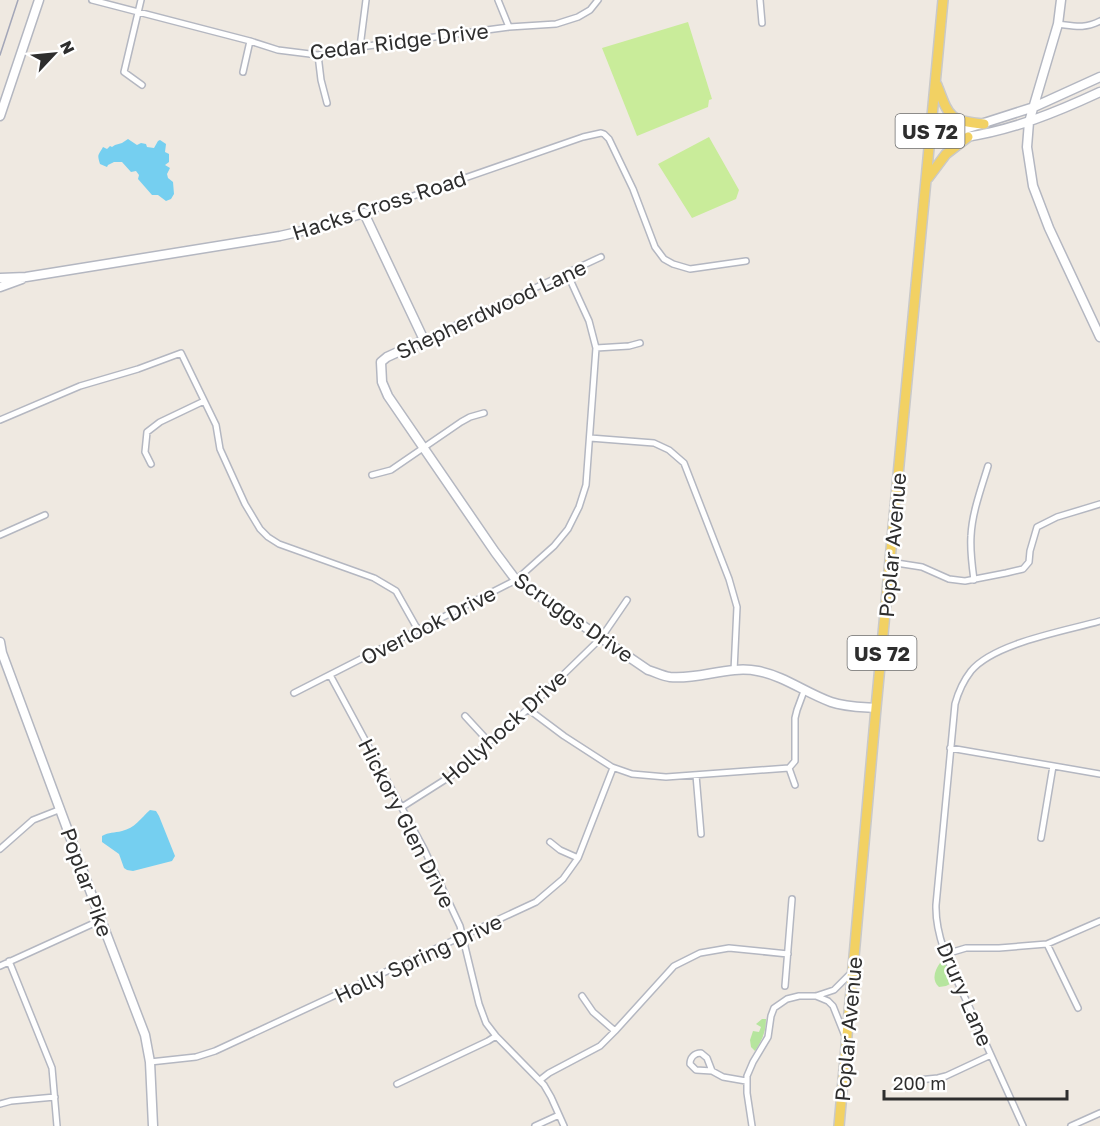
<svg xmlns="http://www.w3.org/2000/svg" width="1100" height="1126" viewBox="0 0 1100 1126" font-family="'Golos Text',sans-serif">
<rect width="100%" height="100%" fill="#efe9e1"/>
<path fill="#b6e59e" d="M944,961L954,982L946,986L939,987C931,980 935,970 940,963Z
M762,1019H766C766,1032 762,1040 755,1051L751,1047L750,1040L753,1031L759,1032L761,1027L756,1024Z"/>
<path fill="#c9ec9a" d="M688,22L712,99L709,100L708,107L637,136L602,48Z
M709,137L739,190L736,199L692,218L658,164Z"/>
<path fill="#75cff0" d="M128,139L137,145L141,143L146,144L147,147L154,148L158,141L160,140L166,144L165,152L169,154V162L165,165L170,168L167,174L168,178L173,182L174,194L171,199L166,201L158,195H152L138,179L139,175L136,171L131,172L122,162H114L108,165L107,167L100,164C97,154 98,156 103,147L107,149L110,146L112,147L115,145L122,143Z
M150,810L156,811L159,816L175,856L172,861L133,871L127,870L124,868L119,854L102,842V836C109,832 114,833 122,831C135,828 140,819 150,810Z"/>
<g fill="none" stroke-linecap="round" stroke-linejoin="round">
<defs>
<path id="street" d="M92,0L250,41L278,50L318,55L360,47L509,27L556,24L578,17L590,10L598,0
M141,0L124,72L142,85
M498,0L509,27
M760,0L762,23
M1058,24C1075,26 1084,29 1100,21
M360,47L366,0
M318,55L321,80L327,103
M243,72L250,41
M364,213L583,137L601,133L604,134L609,139L633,189L655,247L664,259L673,264L690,269L746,261
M424,340L601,257
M596,348L629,346L640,343
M0,420L80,386L138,369L181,353L216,425L220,449L245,504L260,529L268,537L279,544L374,578L396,591L418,630
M590,438L654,443L669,450L684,463L729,579L737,607L734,671
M151,464L145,452L147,432L160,422L204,401
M372,475L391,470L461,422L470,417L484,413
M0,535L45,515
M890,562L922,567L949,579L965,581L1006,573L1023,569L1029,562L1030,551L1037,527L1057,517L1100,504
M974,580C972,565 970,551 971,536C972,513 981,489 988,466
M330,675L424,849L460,926L479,1004L486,1023L496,1036L544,1085L551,1097L564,1126
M294,693L516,580L554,546L568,529L579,507L586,485L596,348L589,321L567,273
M528,709L564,736L612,767L632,774L666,777L789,768
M465,716L489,742
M950,748L1100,774
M696,775L701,834
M795,785L789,768L795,761V718L797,710L804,691
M402,807L454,774L489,742L528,709L601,638L627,600
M1041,838L1053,766
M550,842L560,850L578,858
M0,849L33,820L61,809
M1047,944L1078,1008
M946,954L966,948H999L1047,944L1100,921
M9,961L52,1068L57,1126
M0,966L101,920
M785,986L792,899
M582,996L593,1012L615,1031
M816,996L828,1001L833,1006L845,1036
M150,1062L196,1057L215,1051L536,902L563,879L578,858L613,768
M712,1071L696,1070L690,1064C690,1058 694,1053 701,1053L707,1058L712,1071L723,1077L746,1081
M540,1080L549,1073L600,1046L615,1031L674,966L700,953L729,948L788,954
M918,1080L938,1078L946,1076L991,1055
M397,1084L488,1041L496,1036
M0,1104L11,1101L55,1097
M535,1126L559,1115
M752,1126L747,1093V1076L753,1062L768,1037L771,1016L774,1008L787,999L799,996H816L834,990L852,972
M1023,1126C1006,1088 989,1051 972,1013C957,979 935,943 936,905L955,704C958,693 964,680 971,671C994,643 1065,631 1100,621
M1071,1126L1100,1113"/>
<path id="secondary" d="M1061,0L1058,24L1029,122L1027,147L1033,186L1049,228L1100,337
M0,116L39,0
M929,137L940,133L956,132L1034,107L1100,77
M929,137C942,143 953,139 966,137C1013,130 1057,112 1100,92
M0,278L26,277L280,236L315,228L364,213L424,340L387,357L381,362L382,382L388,396L495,552L516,580L648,670C655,672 663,676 670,677C699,680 729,665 758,671C784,676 806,693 831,702C845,707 861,707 876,708
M0,287L22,279
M0,642L2,653L101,920L145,1035L150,1062L153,1126"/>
<path id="primary" d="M937,85C949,117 949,121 984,124
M928,178L946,154L968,137
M839,1126L876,708L943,0"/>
</defs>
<use href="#street" stroke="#b4b7c1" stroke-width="8"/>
<use href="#secondary" stroke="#b4b7c1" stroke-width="11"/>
<use href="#primary" stroke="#c9c9c9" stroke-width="12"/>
<use href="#street" stroke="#fff" stroke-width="5"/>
<use href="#secondary" stroke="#fff" stroke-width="8"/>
<use href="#primary" stroke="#f2d163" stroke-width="9"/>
<path stroke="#a3a6b8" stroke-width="1.5" d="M0,55L18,0"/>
</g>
<g text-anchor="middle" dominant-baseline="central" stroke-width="5" stroke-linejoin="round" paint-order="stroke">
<g fill="#fff" stroke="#6d6d6d" stroke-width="1.5">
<rect x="895.5" y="114" width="69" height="34" rx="4.5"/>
<rect x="847.5" y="636" width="69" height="34" rx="4.5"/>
</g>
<g font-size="20" font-weight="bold" fill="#2e2e2e">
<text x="930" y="131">US 72</text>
<text x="882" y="653">US 72</text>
</g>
<g font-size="21" fill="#2e2e2e" stroke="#fff">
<text transform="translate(399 41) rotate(-7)">Cedar Ridge Drive</text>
<text transform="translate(379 205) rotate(-18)">Hacks Cross Road</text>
<text transform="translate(491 309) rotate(-25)">Shepherdwood Lane</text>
<text transform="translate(892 545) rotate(-85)">Poplar Avenue</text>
<text transform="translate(574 617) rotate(35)">Scruggs Drive</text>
<text transform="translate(428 625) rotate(-27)">Overlook Drive</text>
<text transform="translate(504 727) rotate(-42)">Hollyhock Drive</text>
<text transform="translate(407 823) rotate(63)">Hickory Glen Drive</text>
<text transform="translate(87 882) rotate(70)">Poplar Pike</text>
<text transform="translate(418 958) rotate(-25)">Holly Spring Drive</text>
<text transform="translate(965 994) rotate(67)">Drury Lane</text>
<text transform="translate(848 1029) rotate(-85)">Poplar Avenue</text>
</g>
</g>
<g transform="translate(54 54) rotate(64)" stroke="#ffffff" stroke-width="4.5" paint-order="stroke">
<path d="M0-4.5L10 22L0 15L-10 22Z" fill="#2e2e2e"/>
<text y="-9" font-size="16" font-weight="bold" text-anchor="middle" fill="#2e2e2e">N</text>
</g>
<path d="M884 1090v9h183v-9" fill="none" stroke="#2e2e2e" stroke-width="3"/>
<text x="893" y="1090" font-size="18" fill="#2e2e2e" stroke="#ffffff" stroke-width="4.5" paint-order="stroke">200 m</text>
</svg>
